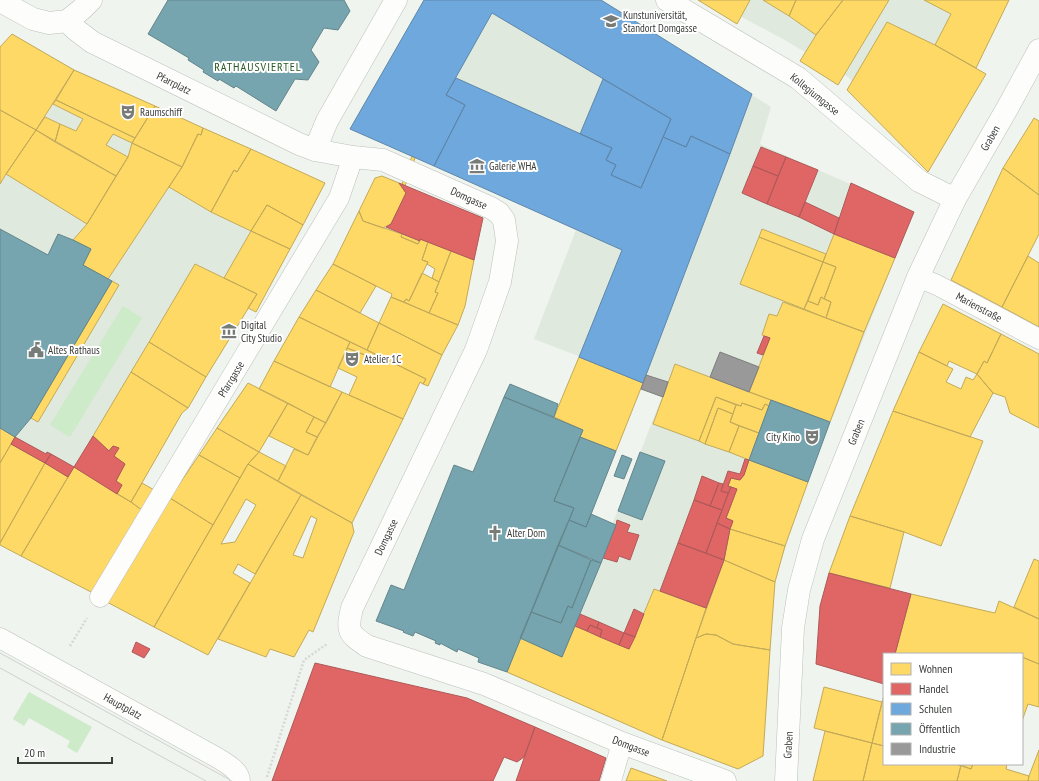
<svg xmlns="http://www.w3.org/2000/svg" width="1039" height="781" viewBox="0 0 1039 781" font-family="'PT Sans Narrow',sans-serif">
<rect width="100%" height="100%" fill="#eff4ee"/>
<path fill="#dfe9dd" d="M424,0H602L771,107L760,144L913,212L808,480L774,582L738,767L507,673L522,641L561,655L665,389L534,339L576,230L350,128Z
M710,0H1009L976,69L928,159L848,77L781,38Z
M12,34L74,69L325,183L256,312L248,308L189,406L182,413L142,483L156,491L93,593L0,544V47Z"/>
<path fill="#cdeac9" d="M123,306L142,318L70,437L50,425Z
M29,692L92,727L77,753L67,747L70,741L29,718L24,726L13,719Z"/>
<path fill="#ffd966" stroke="#c3aa58" fill-rule="evenodd" d="M698,0H750L737,24Z
M763,0H796L789,16Z
M796,0H843L816,35L789,16Z
M843,0H889L838,85L800,61L816,35Z
M924,0H1009L976,68L935,45L951,14Z
M887,22L935,45L986,74L928,172L847,90Z
M12,34L74,70L36,130L0,110V47Z
M74,70L155,106L135,138L56,100Z
M56,100L135,138L132,143L113,134L106,145L128,157L116,176L55,142L60,124L76,131L83,119L53,104Z
M155,106L203,128L201,135L198,134L182,167L132,143Z
M0,110L36,130L6,174L0,184Z
M45,117L60,124L55,142L36,130Z
M1034,118L1039,121V195L1003,168Z
M203,128L251,149L237,172L234,170L211,212L169,187L182,167L198,134L201,135Z
M36,130L116,176L87,224L6,174Z
M132,143L182,167L108,279L83,265L91,249L73,240L87,224L128,157Z
M251,149L325,183L303,225L267,205L251,231L211,212L234,170L237,172Z
M412,156L415,158L405,186L402,184Z
M1003,168L1039,195V234L1002,307L951,280Z
M382,176L399,183L406,193L391,224L383,228L363,221L359,211L375,178Z
M267,205L303,225L290,249L251,231Z
M359,211L363,221L402,234L401,237L418,244L420,239L428,242L422,260L428,262L409,301L406,299L404,302L391,297L392,294L333,264Z
M762,229L826,254L823,262L759,237Z
M251,231L290,249L256,312L248,308L257,294L224,278Z
M402,234L420,241L418,244L401,237Z
M834,234L895,258L864,332L826,318L831,302L824,299L836,267L823,262Z
M759,237L823,262L804,309L740,284Z
M428,242L451,251L439,282L432,278L435,269L427,264L428,262L422,260Z
M451,251L474,260L465,306L458,325L429,313L438,293L435,292Z
M1028,256L1039,263V327L1002,307Z
M823,262L836,267L824,299L821,297L818,305L808,301Z
M195,264L257,294L206,377L149,342Z
M333,264L376,286L360,313L316,290Z
M422,273L439,282L435,292L438,293L429,313L404,302L406,299L409,301Z
M112,281L119,285L38,422L31,418Z
M316,290L379,323L367,350L299,317Z
M391,297L458,325L442,355L379,323Z
M821,297L831,302L826,318L804,309L808,301L818,305Z
M783,302L864,332L830,422L749,392L770,338L762,335L769,314L777,316Z
M943,304L1001,334L987,363L984,361L977,374L949,361L947,366L919,352Z
M299,317L350,342L330,387L274,361Z
M379,323L442,355L428,386L423,384L426,379L367,350Z
M1001,334L1039,354V428L1010,413L1005,397L993,393L977,374L984,361L987,363Z
M149,342L206,377L188,408L131,372Z
M350,342L375,354L372,361L368,360L370,357L347,348Z
M347,348L370,357L368,360L372,361L375,354L426,379L423,384L420,382L403,419L349,395L357,377L338,368Z
M919,352L953,369L946,382L961,389L966,377L973,380L977,374L993,393L970,437L893,411Z
M579,357L643,383L616,451L580,437L583,430L554,417Z
M274,361L342,392L326,423L259,389Z
M675,364L771,400L769,406L765,404L762,410L742,403L741,406L716,397L699,441L653,424Z
M131,372L188,408L182,413L131,502L117,494L122,485L116,481L125,464L114,456L119,448L113,446L109,451L93,436Z
M248,383L288,403L259,452L217,428Z
M342,392L403,419L352,523L278,481L294,449L308,455Z
M716,397L736,405L733,414L718,408L705,444L699,441Z
M288,403L314,417L306,432L317,437L308,455L269,436Z
M742,403L762,410L765,404L769,406L759,433L730,422L736,405L741,406Z
M718,408L733,414L730,422L739,426L729,452L705,444Z
M893,411L983,441L941,546L904,532L850,516Z
M314,417L326,423L317,437L306,432Z
M739,426L759,433L749,460L729,452Z
M0,428L15,437L0,463Z
M217,428L259,452L248,464L240,478L199,455Z
M11,444L45,463L0,543V463Z
M259,452L286,466L278,481L248,464Z
M199,455L240,478L213,525L170,498Z
M749,460L808,482L785,546L730,529L733,521L726,518L737,489L728,486L731,478L740,480L744,475Z
M45,463L68,477L21,556L0,545V543Z
M248,464L301,495L255,574L238,564L233,573L250,583L208,655L154,627ZM246,499L256,505L235,542L221,544Z
M74,467L131,502L143,511L93,593L21,556Z
M142,483L156,491L143,511L131,502Z
M301,495L352,523L354,532L313,632L309,630L294,657L270,649L266,657L218,639ZM311,516L317,519L303,558L293,555Z
M170,498L213,525L154,627L107,602Z
M850,516L904,532L890,588L829,573Z
M730,529L785,546L775,582L724,560Z
M1034,559L1039,561V619L1014,607Z
M724,560L775,582L770,650L733,644L716,635L706,634L696,638Z
M654,589L706,608L662,740L507,672L520,638L562,657L575,626L629,649Z
M911,594L995,613L999,601L1039,619V664L1022,657V654H895Z
M706,634L716,635L733,644L770,650L763,756L738,769L662,740L696,638Z
M1022,657L1039,664V707L1028,704L1022,721Z
M824,687L882,702L872,743L814,728Z
M884,695V746L872,743Z
M825,731L872,743L863,781H813Z
M872,743L884,746V764H955L961,765L957,781H863Z
M1039,750V781H1028L1029,776Z
M955,764H973L971,769Z
M973,764H1007L1006,769L1029,776L1028,781H957L961,765L971,769Z
M631,768L667,781H626Z"/>
<path fill="#e06666" stroke="#ae5958" d="M761,147L786,157L778,176L753,166Z
M786,157L818,170L799,217L767,204Z
M753,166L778,176L767,204L742,193Z
M399,183L483,218L474,260L420,239V241L386,227L391,224L406,193Z
M851,183L914,212L895,258L834,234Z
M805,202L839,218L834,234L799,217Z
M764,336L770,338L763,355L757,353Z
M93,436L109,451L113,446L119,448L114,456L125,464L116,481L122,485L117,494L74,467Z
M15,437L46,454L47,452L51,454L45,463L11,444Z
M51,454L74,467L68,477L45,463Z
M745,459L749,460L744,475L740,480L731,478L728,486L731,487L728,493L721,491L728,471L740,474Z
M702,476L719,483L710,506L694,500Z
M719,483L723,484L721,491L728,493L722,510L710,506Z
M731,487L737,489L726,518L733,521L730,529L717,523Z
M694,500L722,510L706,553L678,543Z
M617,520L630,525L627,532L639,535L630,560L619,556L617,562L603,558L616,525Z
M717,523L730,529L724,560L706,553Z
M678,543L724,560L706,608L660,591Z
M829,573L911,594L895,654H884V684L816,664L820,606Z
M634,609L644,614L635,637L624,633Z
M580,614L599,622L597,628L590,625L587,631L575,626Z
M599,622L624,633L619,645L600,637L602,630L597,628Z
M590,625L602,630L600,637L587,631Z
M624,633L635,637L629,649L619,645Z
M136,642L150,649L144,658L132,652Z
M315,663L467,698L535,727L524,757L517,762L504,757L493,781H272Z
M535,727L606,758L599,781H516Z"/>
<path fill="#6fa8dc" stroke="#5e87ab" d="M424,0H601L752,94L730,154L691,136L686,147L663,137L671,119L492,13L446,95L465,105L434,166L350,129Z
M456,78L612,148L606,160L616,165L611,175L641,188L663,137L686,147L691,136L730,154L643,383L579,357L622,250L434,166L465,105L446,95Z
M603,79L671,119L641,188L611,175L616,165L606,160L612,148L580,134Z"/>
<path fill="#76a5af" stroke="#63858b" d="M168,0H344L350,11L338,30L324,28L311,50L319,62L308,80L295,79L276,111L236,86L234,88L219,79L218,81L203,72L204,70L188,60L189,58L148,34Z
M0,229L48,255L58,234L73,240L91,249L83,265L112,281L31,418L15,437L0,428Z
M510,384L558,404L554,417L504,397Z
M504,397L583,430L554,501L574,508L507,672L478,662L479,658L458,649L457,652L440,643V645L435,643L436,641L415,632L413,636L403,632L404,631L376,621L391,585L404,590L454,465L473,472Z
M771,400L830,422L808,482L749,460Z
M580,437L616,451L586,527L569,520L574,508L554,501Z
M640,452L665,461L642,520L618,511Z
M622,455L632,459L624,479L614,476Z
M591,514L616,525L601,563L558,545L569,520L586,527Z
M558,545L591,560L572,608L568,606L561,623L531,612Z
M591,560L601,563L562,657L520,638L531,612L561,623L568,606L572,608Z"/>
<path fill="#999" stroke="#7c7d7c" d="M720,352L759,367L749,392L710,377Z
M646,375L668,382L663,397L641,389Z"/>
<g fill="none" stroke-linecap="round" stroke-linejoin="round">
<defs>
<path id="pedestrian" d="M918,277L937,285L1039,339
M100,597L339,198L353,157
M0,638L216,757C224,762 240,770 240,781
M611,781L622,743"/>
<path id="minor" d="M667,0L798,78L919,181L955,199
M0,1L33,19L49,23L67,21
M67,21L75,29L92,42L299,144L315,150L353,157L383,160L491,208L499,213L504,220L507,241L500,282L476,350L352,608C347,630 347,633 367,646L484,684L622,743L725,781
M67,21L82,9L91,0
M315,150L327,121L396,0"/>
<path id="tertiary" d="M786,781L793,628L799,590L813,539L918,277L955,199L1008,107L1039,50"/>
</defs>
<use href="#pedestrian" stroke="#bcc0bb" stroke-width="21"/>
<use href="#minor" stroke="#bcc0bb" stroke-width="23"/>
<use href="#tertiary" stroke="#bcc0bb" stroke-width="23"/>
<path stroke="#d6d7d6" stroke-width="2.5" stroke-dasharray="2 2" stroke-linecap="butt" d="M70,646L87,618
M267,777L304,660L327,644"/>
<use href="#pedestrian" stroke="#fdfdfc" stroke-width="20"/>
<use href="#minor" stroke="#fdfdfc" stroke-width="22"/>
<use href="#tertiary" stroke="#fdfdfc" stroke-width="22"/>
<path stroke="#d0d0cf" stroke-width="1" d="M0,653L232,781
M0,668L206,781"/>
</g>
<defs>
<symbol id="university-bare" viewBox="-9 -9 18 18"><path d="M0-5L7-2L0 1L-7-2ZM-4 1L0 2.5L4 1V4Q0 6-4 4Z" fill="#787c78" stroke="#fff" stroke-width="2.5" paint-order="stroke"/></symbol>
<symbol id="theatre-bare" viewBox="-9 -9 18 18"><path d="M-5-5.5Q0-4 5-5.5V0Q5 5 0 6Q-5 5-5 0ZM-3.3-2.5H-1v1.5H-3.3ZM1-2.5H3.3v1.5H1ZM-2.8 1Q0 5.5 2.8 1Z" fill="#787c78" stroke="#fff" stroke-width="2.5" paint-order="stroke"/></symbol>
<symbol id="museum-bare" viewBox="-9 -9 18 18"><path d="M0-6L6-3V-2H-6V-3ZM-5-1h2V3h-2ZM-1-1h2V3h-2ZM3-1h2V3H3ZM-6 4H6V6H-6Z" fill="#787c78" stroke="#fff" stroke-width="2.5" paint-order="stroke"/></symbol>
<symbol id="civic-bare" viewBox="-9 -9 18 18"><path d="M-.6-6.5H3V-4.5H.6V-3L4-1V1h2V6H-6V1h2V-1L-.6-3ZM-1.2 2.5V6h2.4V2.5Z" fill="#787c78" stroke="#fff" stroke-width="2.5" paint-order="stroke"/></symbol>
<symbol id="church-bare" viewBox="-9 -9 18 18"><path d="M-1.2-6h2.4v3.5h3.3v2.4h-3.3V6h-2.4V-.1h-3.3v-2.4h3.3Z" fill="#787c78" stroke="#fff" stroke-width="2.5" paint-order="stroke"/></symbol>
</defs>
<g fill-rule="evenodd">
<use href="#university-bare" x="600" y="10" width="22" height="22"/>
<use href="#theatre-bare" x="117" y="101" width="22" height="22"/>
<use href="#museum-bare" x="466" y="155" width="22" height="22"/>
<use href="#museum-bare" x="218" y="320" width="22" height="22"/>
<use href="#civic-bare" x="25" y="339" width="22" height="22"/>
<use href="#theatre-bare" x="341" y="348" width="22" height="22"/>
<use href="#theatre-bare" x="801" y="426" width="22" height="22"/>
<use href="#church-bare" x="484" y="522" width="22" height="22"/>
</g>
<g text-anchor="middle" dominant-baseline="central" stroke-width="4" stroke-linejoin="round" paint-order="stroke">
<g font-size="11" fill="#383b38" stroke="#fff" text-anchor="start">
<text x="623" y="15">Kunstuniversität,<tspan x="623" dy="13">Standort Domgasse</tspan></text>
<text x="140" y="112">Raumschiff</text>
<text x="489" y="166">Galerie WHA</text>
<text x="241" y="325">Digital<tspan x="241" dy="13">City Studio</tspan></text>
<text x="48" y="350">Altes Rathaus</text>
<text x="364" y="359">Atelier 1C</text>
<text x="800" y="437" text-anchor="end">City Kino</text>
<text x="507" y="533">Alter Dom</text>
</g>
<g font-size="11" fill="#383b38" stroke="#fff">
<text transform="translate(174 83) rotate(26)">Pfarrplatz</text>
<text transform="translate(815 94) rotate(39)">Kollegiumgasse</text>
<text transform="translate(990 138) rotate(-60)">Graben</text>
<text transform="translate(469 198) rotate(24)">Domgasse</text>
<text transform="translate(979 307) rotate(28)">Marienstraße</text>
<text transform="translate(231 379) rotate(-59)">Pfarrgasse</text>
<text transform="translate(856 432) rotate(-68)">Graben</text>
<text transform="translate(386 537) rotate(-64)">Domgasse</text>
<text transform="translate(123 706) rotate(29)">Hauptplatz</text>
<text transform="translate(788 745) rotate(-87)">Graben</text>
<text transform="translate(631 746) rotate(21)">Domgasse</text>
</g>
<g font-size="12" letter-spacing="1" fill="#275922" stroke="#fff">
<text x="258" y="66">RATHAUSVIERTEL</text>
</g>
</g>
<rect x="883" y="653" width="140" height="112" fill="#ffffff" stroke="#afb1af"/>
<rect x="891" y="663" width="20" height="12" fill="#ffd966" stroke="#afb1af"/>
<text x="919" y="673" font-size="12" fill="#383b38">Wohnen</text>
<rect x="891" y="683" width="20" height="12" fill="#e06666" stroke="#afb1af"/>
<text x="919" y="693" font-size="12" fill="#383b38">Handel</text>
<rect x="891" y="703" width="20" height="12" fill="#6fa8dc" stroke="#afb1af"/>
<text x="919" y="713" font-size="12" fill="#383b38">Schulen</text>
<rect x="891" y="723" width="20" height="12" fill="#76a5af" stroke="#afb1af"/>
<text x="919" y="733" font-size="12" fill="#383b38">Öffentlich</text>
<rect x="891" y="743" width="20" height="12" fill="#999999" stroke="#afb1af"/>
<text x="919" y="753" font-size="12" fill="#383b38">Industrie</text>
<path d="M18 757v6h94v-6" fill="none" stroke="#383b38" stroke-width="2"/>
<text x="24" y="757" font-size="12" fill="#383b38" stroke="#ffffff" stroke-width="3" paint-order="stroke">20 m</text>
</svg>
